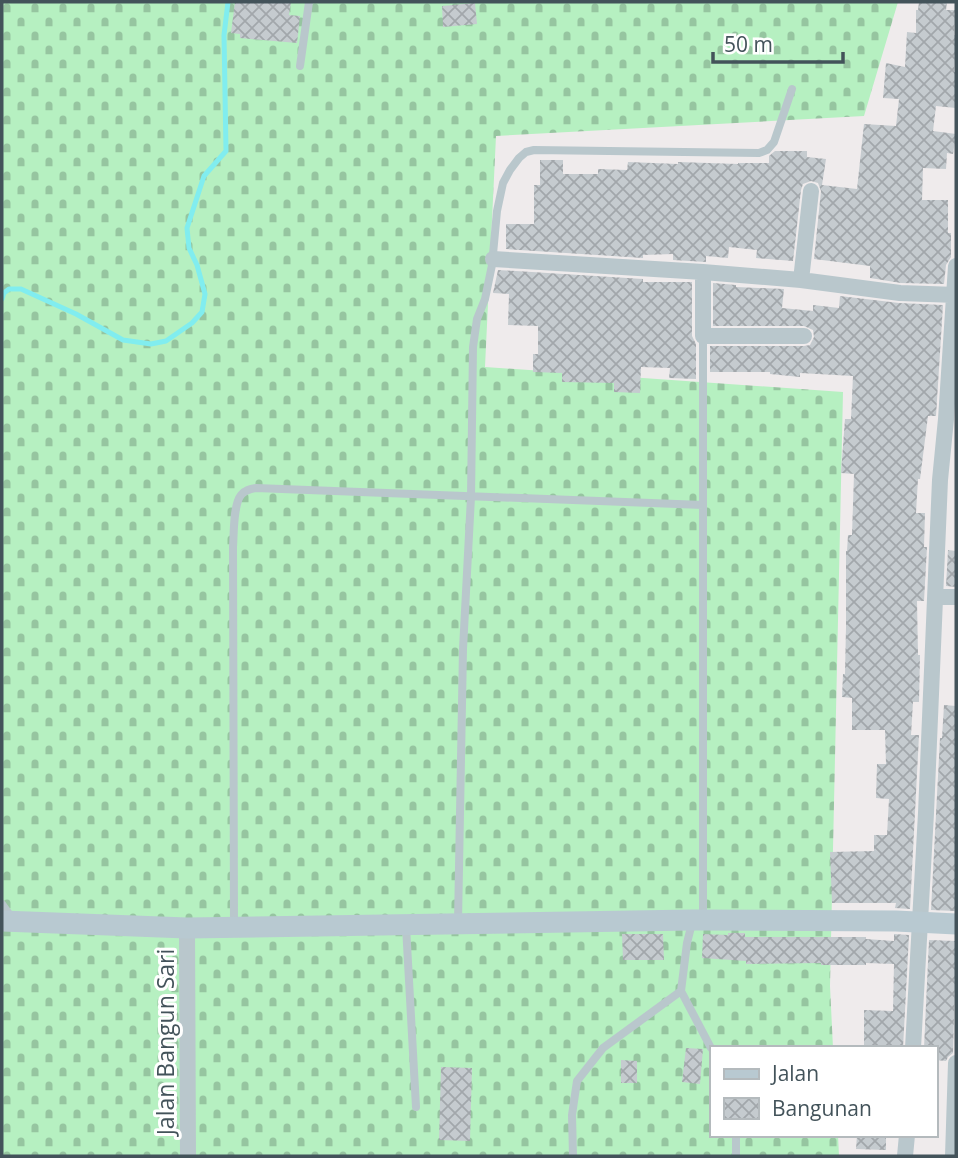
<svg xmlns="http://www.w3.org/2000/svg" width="958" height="1158" viewBox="0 0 958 1158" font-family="'Open Sans',sans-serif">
<defs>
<pattern id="cemetery-stones" width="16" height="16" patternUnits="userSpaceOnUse" patternTransform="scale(1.75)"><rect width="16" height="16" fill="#b6f0c1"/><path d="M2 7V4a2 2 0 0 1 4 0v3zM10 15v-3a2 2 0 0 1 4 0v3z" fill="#96c5a0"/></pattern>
<pattern id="building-cross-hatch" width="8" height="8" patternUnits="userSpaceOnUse" patternTransform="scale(1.75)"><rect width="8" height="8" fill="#c5cbcf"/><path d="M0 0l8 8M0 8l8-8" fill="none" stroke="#a2a7ab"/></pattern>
</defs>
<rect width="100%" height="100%" fill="#efebec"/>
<path fill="url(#cemetery-stones)" d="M2,2H898L864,116L496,136L485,367L843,392L830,986L833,1048H711V1135H838L839,1156H2Z"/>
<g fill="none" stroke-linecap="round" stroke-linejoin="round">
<path stroke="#81edef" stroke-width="5" d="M2,299L4,293L9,289H21L76,314L123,340L151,344L166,341L192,323L202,312L205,294L197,265L189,248L187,228L204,176L226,151L224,35L228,2"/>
</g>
<path fill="url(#building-cross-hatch)" d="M235,2H291L289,15L300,16L297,43L240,38V34L231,33Z
M919,2H947L946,10H955L954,35H956L954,72H956V108L936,106L933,131L956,134L953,154L947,153L946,169L923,168L922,200H948V233H951V257L946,265L944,284L901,283L870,278V266L814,259L821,191L818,183L811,181L803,184L801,190L793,261L756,258L757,250L729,247L728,258L706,256V262L673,260V254L643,255V258L506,249V224H534V185H540V160H563V174H598V169L627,170L628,162L678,164V162L738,164V163H769V156L775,151H807V157L826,159L822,185L857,189L864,124L896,126L899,99L883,98L886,63L905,67L907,32L916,33V10H918Z
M475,3L477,24L443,27L442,6Z
M498,270L643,279V282H692V336L696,344V379L669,378L670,368L641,367L640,393L614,392V383L562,382V373L533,372V354H538V326L508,325L509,294L493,293Z
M713,283L736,285V287L784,289L782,308L813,311V305L839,308L840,296L899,303L943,305L936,416H928L920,479H918L916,513H925L924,547H927L924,601H917L918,655H920L919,702H913L911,735H919L910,909L895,908L896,903H832L830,852L874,851V835H887L889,799L876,798L877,764H886L885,730H852V698L842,697L843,674H845L846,627V551H847L848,535H852L854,474L841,473L845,419H851L853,376L800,373V377L770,374V372H710V346H804L810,345L814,337L813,330L804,326H713Z
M948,550L956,551V587L946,586Z
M944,705L956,706V911L931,910L940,738H942Z
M728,933H745V937H866V939L894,941V934L909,935L903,1048H864V1010L893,1011L894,964L866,963V965H821V963L746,964V961L702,958L703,934L728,935Z
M622,934H663L664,960H623Z
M929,940L956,941L953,1053L948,1057L946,1061L935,1060V1048H924Z
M686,1048L703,1049L700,1084L682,1082Z
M621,1060L637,1061V1083H621Z
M441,1067L472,1068L470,1141L439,1140Z
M857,1135H886V1150L856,1149Z"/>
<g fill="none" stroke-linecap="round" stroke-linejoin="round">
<path stroke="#b9c7cc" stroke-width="8" d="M300,66L309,2
M703,336V917
M2,904L12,918
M458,923L463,649L471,497L473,347L477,319L485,299L492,265L497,211L503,183L510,170L519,158L526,152L534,150L759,153L767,150L774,142L792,89
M692,923L687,943L681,991L711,1048
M234,926L233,547C234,534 233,505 241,495C245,490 250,489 256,488L703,505
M406,926L416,1107
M573,1156L572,1115L577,1081L603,1048L681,991
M736,1156V1135"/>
<path stroke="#b9c7cc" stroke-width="16" d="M493,259L703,272L801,280L900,293L956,295
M703,272V336H804
M801,280L811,191
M936,597H956
M187,928L188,1156
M913,1048L926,813L940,480L946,419L956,266
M905,1156L907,1135
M953,1156L956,1063"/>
<path stroke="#b8c9d1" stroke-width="21" d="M2,921L187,928L693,920L896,921L956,924"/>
</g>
<g text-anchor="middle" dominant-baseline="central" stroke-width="6" stroke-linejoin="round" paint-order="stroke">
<g font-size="23" fill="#43535a" stroke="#fff">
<text transform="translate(165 1042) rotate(-90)">Jalan Bangun Sari</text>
</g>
</g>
<rect width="958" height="1158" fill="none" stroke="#43535a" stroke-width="7"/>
<rect x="710" y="1046" width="228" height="91" fill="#ffffff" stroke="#b4babd" stroke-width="2"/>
<rect x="724" y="1069" width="35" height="10" fill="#b8c9d1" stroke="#b4babd" stroke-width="2"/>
<text x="772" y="1081" font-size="21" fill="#43535a">Jalan</text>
<rect x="724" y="1098" width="35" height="21" fill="url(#building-cross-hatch)" stroke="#b4babd" stroke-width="2"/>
<text x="772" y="1116" font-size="21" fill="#43535a">Bangunan</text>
<path d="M713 52v10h130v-10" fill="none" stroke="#43535a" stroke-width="3.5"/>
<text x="724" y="52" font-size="21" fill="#43535a" stroke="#ffffff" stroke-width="5" paint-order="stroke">50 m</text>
</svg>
